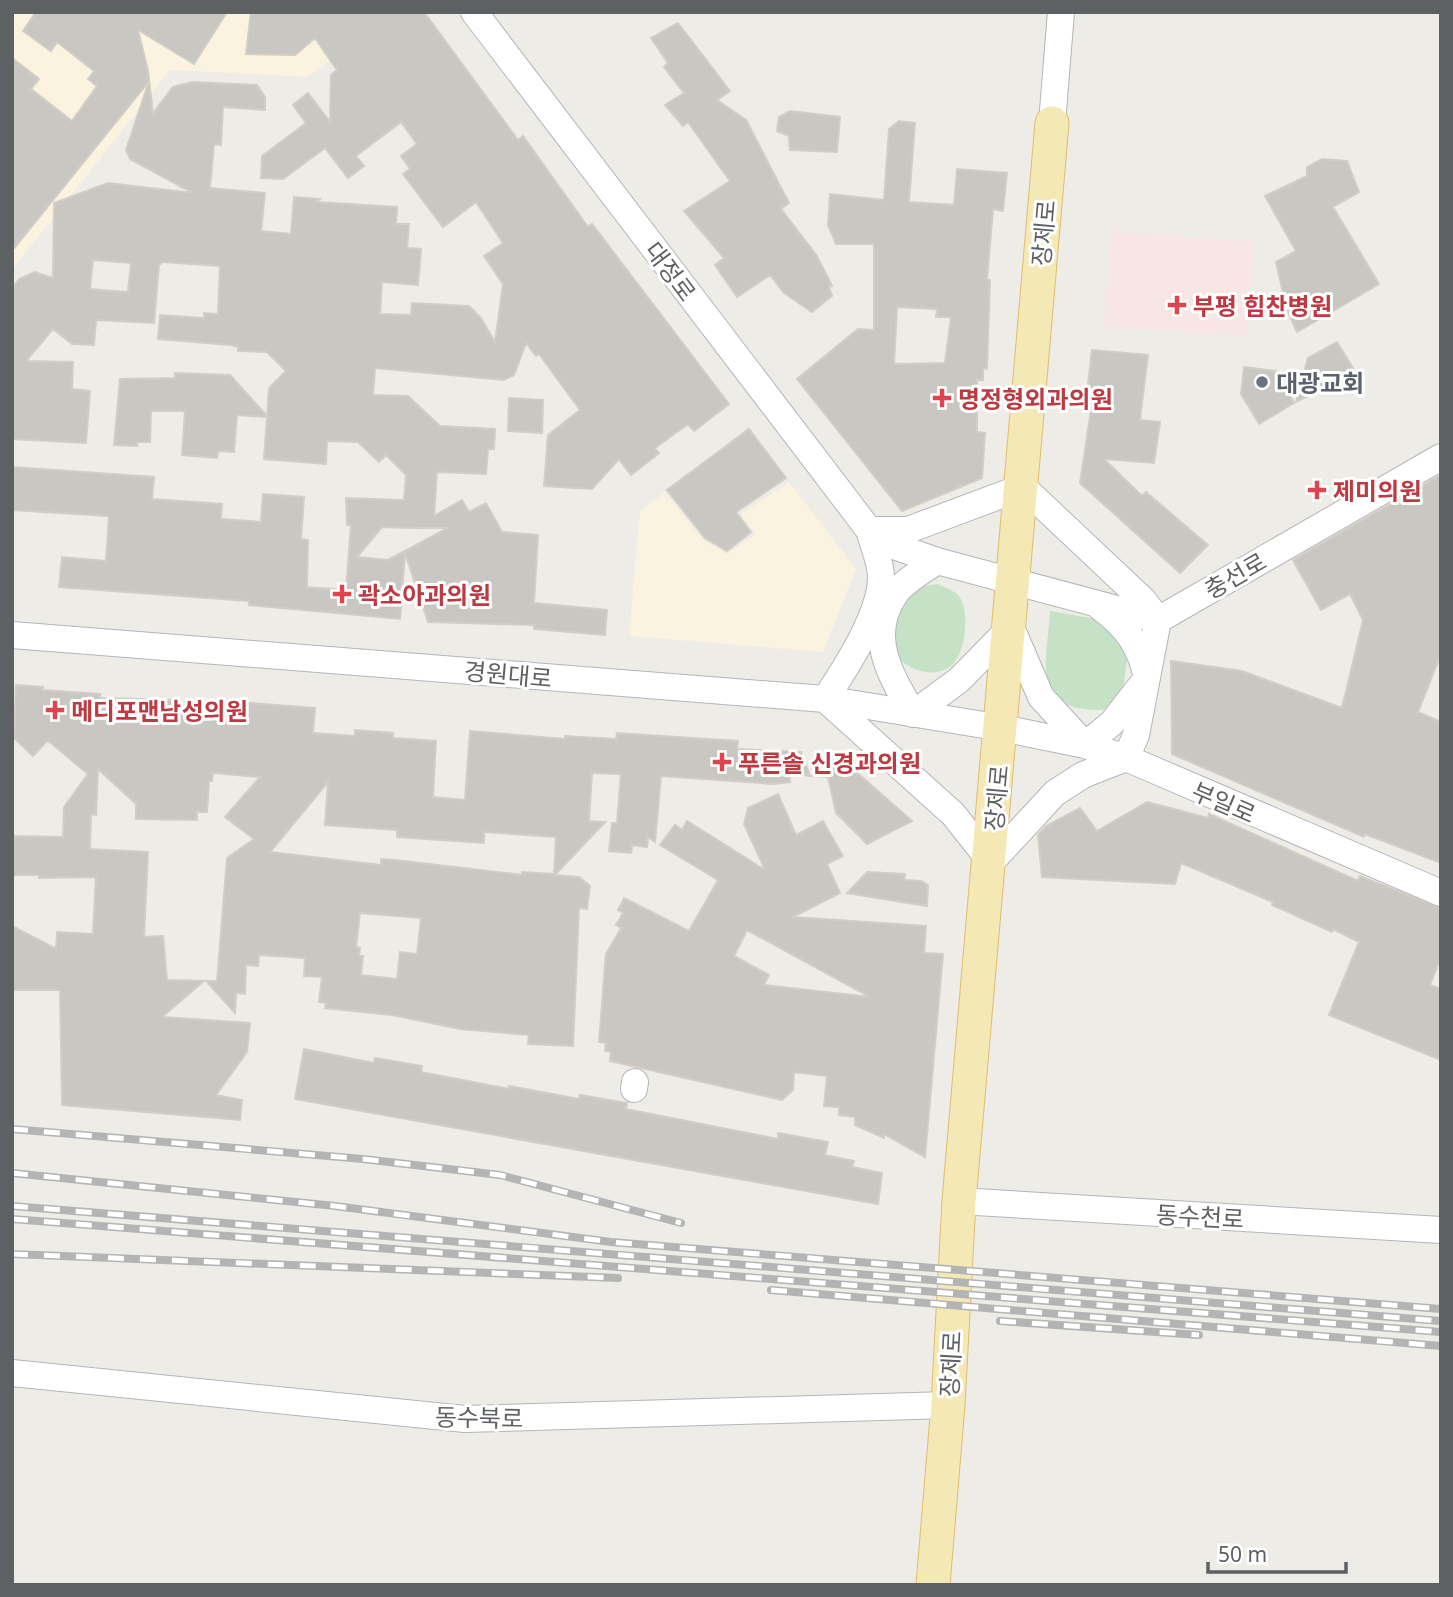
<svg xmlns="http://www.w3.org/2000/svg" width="1453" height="1597" viewBox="0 0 1453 1597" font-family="'Noto Sans','Noto Sans KR',sans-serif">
<rect width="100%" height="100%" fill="#eeece6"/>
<path fill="#f9f3df" d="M12,12H394L308,77L170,70L12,270Z
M789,482L856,569L823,652L629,636L640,511L665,492L703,540L727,554L756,534L741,514Z"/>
<path fill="#f8e6e4" d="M1112,232L1254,241L1247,335L1103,327Z"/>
<path fill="#c6e2c6" d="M938,584C944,587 952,590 957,594C971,607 966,653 952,665C932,682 903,667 890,650C896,617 897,587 938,584Z
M1050,611L1108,621L1128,651L1124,684L1118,700L1103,710C1029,711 1047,665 1050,611Z"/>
<path fill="#c9c7c2" stroke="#d2cdc5" stroke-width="2" fill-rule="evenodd" d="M36,12H227L194,64L138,30L148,71L153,113L173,87L192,82L257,85L265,97V110L223,107L221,145L214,144L210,188L265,193L261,231L291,234L294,197L320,199L316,202L397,207L396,224H409L407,248L421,249L418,285L382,282L380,314L411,315L412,303L469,306L481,318L495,342L503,284L484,256L503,243L476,202L443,227L403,174L410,169L401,156L417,144L401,122L356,156L364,166L348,178L325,148L283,179L261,178L262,156L306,123L293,105L308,93L330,122L331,75L337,70L315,38L295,55L246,54L251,12H424L518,140L523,136L588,227L592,224L729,404L694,431L688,424L655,448L659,453L631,475L619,459L592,489L544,486L548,435L580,410L539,354L536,356L526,343L514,375L504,380L375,368L373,395L408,396L440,426L495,429L494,449H488L486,474L437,472L434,516L462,500L469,512L486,503L502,532L538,535L534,603L607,610L605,635L534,629V625L428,622L405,553L400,619L249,605V601L59,587L62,557L106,561L109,516L12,510L13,467L154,477L152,499L222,504L221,519L261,522L263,494L304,497L301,539L308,540L307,587L346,590L351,525H347L346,498L404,500L406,475L386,455L379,462L358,442L327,441L326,464L264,459L267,417L237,415L234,452L218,451L217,458L182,455L185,411H151L150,442H137V446L114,445L120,379L175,378V373L230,375L267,416L269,388L286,371L267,352L238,351V347L231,345L158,339L160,315L204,318V313L218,314L220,266L163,262L159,265L154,323L96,320L94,345L72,344L53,329L26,361L73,362L72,389L90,391L86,443L12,439V289L19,279L35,272L53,278L54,203L108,183L193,193L130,159L126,150L149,81L12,251V58L39,79L31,89L72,121L97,86L88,79L94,71L57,42L51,51L23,31ZM93,260L131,263L128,292L90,289ZM382,527L413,528H448L388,560L357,557Z
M678,23L730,91L717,100L746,120L789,203L781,209L817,256L832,286L829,287L832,296L812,312L784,293L770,275L737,297L715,265L724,258L684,211L730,181L688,122L683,126L665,105L684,93L664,67L668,63L651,38Z
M790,111L840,117L837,152L790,150L789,136L777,131L779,117Z
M899,121L915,123L909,202L954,205L957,169L1007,173L1003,211L993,209L987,280H990L987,369L983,368V380H977V432L985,433L982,478L902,511L797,379L858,329L874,330V244H836L828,225L830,194L884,200L889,129ZM897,307L937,309L936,317H951L945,363L894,364Z
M1322,159L1347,161L1359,192L1333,207L1379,284L1297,332L1287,310L1276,262L1296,251L1265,196L1307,176V167Z
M1337,342L1356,373L1296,402L1308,358Z
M1092,350L1148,355L1140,420L1160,422L1154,463L1104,459L1142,496L1146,492L1208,545L1180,573L1080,483L1091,410H1085Z
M1244,367L1276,371L1294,403L1259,424L1241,394Z
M509,398L543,400L542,433L508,431Z
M749,429L786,478L736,512L751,532L727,551L705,538L667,490Z
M1441,475V654L1418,712L1441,722V863L1365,834L1364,837L1172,754L1171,661L1242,671L1342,708L1363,620L1350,594L1321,610L1293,560Z
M16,685L43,687V690L100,694V698L177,700L176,705L239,707V702L315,708L313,733L355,736V730L393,733V738L436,741L433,797L465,800L470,731L565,739V736L616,739L617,733L738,741L737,749L801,752L810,776L789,773L790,782L773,784L661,776L655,842L648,837L647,847L632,845L631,853L609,851L612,823H617L621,774L592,773L589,821L605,822L555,875L579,877L590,886L587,909L579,908L573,1046L528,1044L529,1035L460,1029L392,1015L325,1008L326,1003L319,1002L322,977L304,976L305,958L259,955L258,966L246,965L245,994L236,993L235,1013L206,981H217L227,858L254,839L225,817L260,777L213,773L212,781H209L207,812H197V820L136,819V804L98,769L96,815L91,814L90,849L148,852L144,937L163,936L167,980L204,981L162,1017L250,1023L247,1052L216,1095L242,1100L240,1120L62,1105L60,990H12V926L56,949L57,932L93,934L96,877L39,878V875H12V836L63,837L64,807L88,774L51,743L47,741L33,756L14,738ZM328,782L325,825L397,830V837L484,843V832L556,837L554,874L522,872V875L395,860L381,859V865L270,852ZM360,913L421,918L417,954L400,952L397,979L361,975L363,956H359L360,948L356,947Z
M832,755L838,756L912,821L867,844L836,813L828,777L812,776Z
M778,794L796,835L823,821L843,856L827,864L840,893L793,917L926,926L924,953L943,954L925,1157L884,1134V1138L855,1125V1117L839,1115V1107L824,1106L827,1076L794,1072L793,1090L782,1100L610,1061L611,1052L605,1051L606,1043L599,1042L606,954L621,928L616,925L623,913L618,910L624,898L689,931L718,880L660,845L675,825L682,830L687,821L765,870L744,824L748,808ZM747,930L870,997L764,985L769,975L734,956Z
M1147,802L1208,818L1209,814L1358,881L1360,876L1441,908V957L1430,985L1441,989V1060L1329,1015L1359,942L1333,929L1332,932L1272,905L1273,902L1181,863L1175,884L1042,877L1038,835L1046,826L1080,808L1097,831Z
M867,872L905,874L904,880L921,881L928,885L927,906L847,893Z
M304,1049L374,1063L375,1058L422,1066L421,1072L509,1089V1086L579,1099L580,1095L627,1103L626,1109L778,1139V1133L828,1142L825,1155L854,1161L852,1167L882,1173L878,1204L295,1099Z"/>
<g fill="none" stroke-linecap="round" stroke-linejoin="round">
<defs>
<path id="minor" d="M474,12L869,530L891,545L937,561L1158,620L1441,457
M1052,123L1061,12
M12,635L825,699L1002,728L1085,745L1126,758L1441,893
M825,699L953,814L991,862L1055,793L1083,775L1126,758L1136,735L1158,620L1144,601L1023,487L908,530H870
M825,699C846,668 881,614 881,577C881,562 873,545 869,530
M913,714L959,680L1011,627L1041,697L1085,745
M913,714C891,676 866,636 895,594C904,581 924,570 937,561
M1085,745L1112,723L1147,678C1140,645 1127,627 1100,607
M634,1089L635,1082
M959,1201L1441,1230
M12,1373L465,1419L948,1405"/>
<path id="major" d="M933,1585L948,1405L959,1201L1052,123"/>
</defs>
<use href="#minor" stroke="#b3b6b9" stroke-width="28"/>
<use href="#major" stroke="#dfbd6e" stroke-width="35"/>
<use href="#minor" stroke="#fff" stroke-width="26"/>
<use href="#major" stroke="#f4e9b4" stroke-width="33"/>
<defs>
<path id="rail" d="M12,1129L363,1159L500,1175L681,1223
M12,1173L335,1206L611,1242L1441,1309
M12,1206L1441,1321
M12,1219L1441,1332
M12,1254L618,1278
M771,1290L1441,1346
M1000,1321L1199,1335"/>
</defs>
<use href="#rail" stroke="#b3b4b4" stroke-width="8"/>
<use href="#rail" stroke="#fff" stroke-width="5" stroke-dasharray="16" stroke-linecap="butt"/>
</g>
<g fill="#e0444e" stroke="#fff" stroke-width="2.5">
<path d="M1173.5 294.5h7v7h7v7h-7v7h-7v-7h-7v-7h7z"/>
<path d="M938.5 387.5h7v7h7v7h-7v7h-7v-7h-7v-7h7z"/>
<path d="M1313.5 479.5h7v7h7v7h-7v7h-7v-7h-7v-7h7z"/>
<path d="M338.5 583.5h7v7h7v7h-7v7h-7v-7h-7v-7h7z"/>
<path d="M51.5 699.5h7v7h7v7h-7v7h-7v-7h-7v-7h7z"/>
<path d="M718.5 751.5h7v7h7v7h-7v7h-7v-7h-7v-7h7z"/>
</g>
<circle fill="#6b7280" stroke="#fff" stroke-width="2.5" cx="1262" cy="382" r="7"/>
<g text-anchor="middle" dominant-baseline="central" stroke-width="6" stroke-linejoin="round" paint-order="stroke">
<g font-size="24" fill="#5e6164" stroke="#fff">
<text transform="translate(1043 233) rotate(-85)">장제로</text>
<text transform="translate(671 271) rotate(53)">대정로</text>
<text transform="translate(1235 575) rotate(-30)">충선로</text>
<text transform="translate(508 674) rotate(5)">경원대로</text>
<text transform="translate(996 798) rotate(-85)">장제로</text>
<text transform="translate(1224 802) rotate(23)">부일로</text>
<text transform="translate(1200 1216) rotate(3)">동수천로</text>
<text transform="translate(950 1364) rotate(-87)">장제로</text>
<text transform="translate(479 1417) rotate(1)">동수북로</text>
</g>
<g font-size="24" font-weight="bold" fill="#be3a42" stroke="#fff" text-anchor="start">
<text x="1193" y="305">부평 힘찬병원</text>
<text x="958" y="398">명정형외과의원</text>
<text x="1333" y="490">제미의원</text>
<text x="358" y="594">곽소아과의원</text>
<text x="71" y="710">메디포맨남성의원</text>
<text x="738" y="762">푸른솔 신경과의원</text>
</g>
<g font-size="24" font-weight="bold" fill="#5b616d" stroke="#fff" text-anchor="start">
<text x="1276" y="382">대광교회</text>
</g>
</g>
<rect width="1453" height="1597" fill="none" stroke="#5e6164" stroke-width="28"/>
<path d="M1208 1562v10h138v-10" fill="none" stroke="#5e6164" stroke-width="3.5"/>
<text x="1218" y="1562" font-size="21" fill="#5e6164" stroke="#ffffff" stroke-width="5" paint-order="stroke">50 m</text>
</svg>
